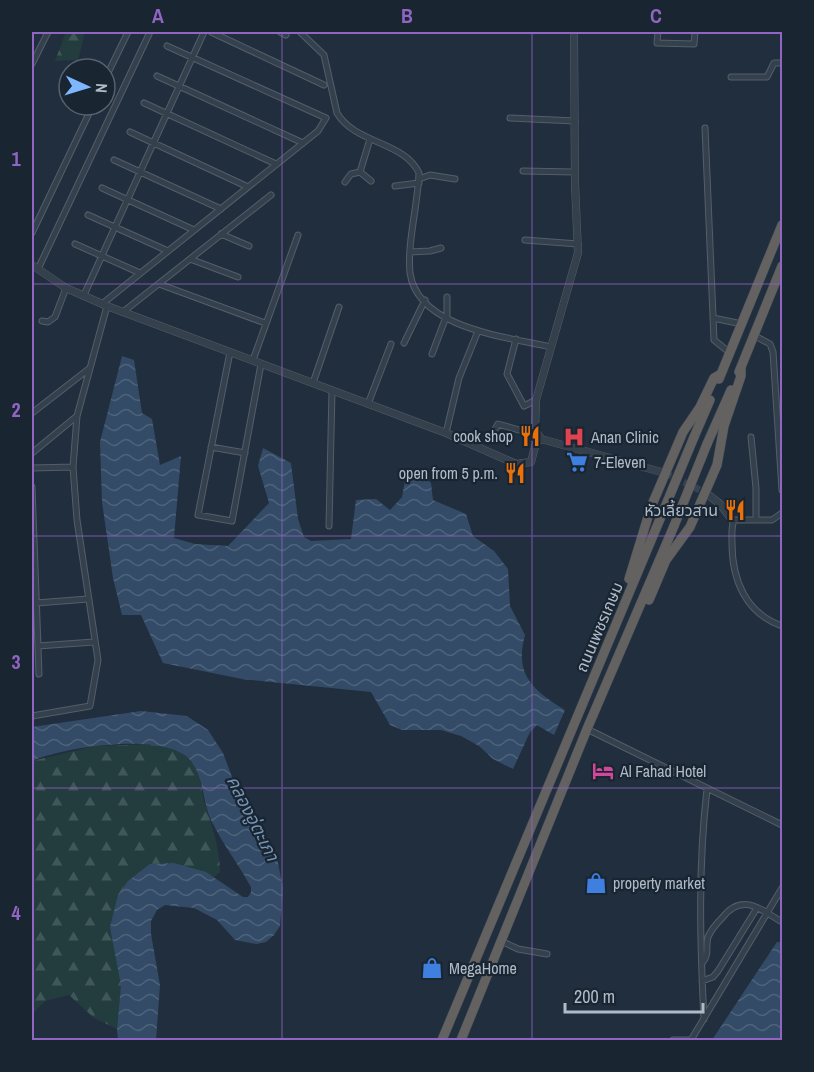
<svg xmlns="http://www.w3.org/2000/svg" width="814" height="1072" viewBox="0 0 814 1072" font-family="'Archivo Narrow','Noto Sans Thai',sans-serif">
<defs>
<pattern id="forest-firs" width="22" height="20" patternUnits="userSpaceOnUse" patternTransform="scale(1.5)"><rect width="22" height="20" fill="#233d3e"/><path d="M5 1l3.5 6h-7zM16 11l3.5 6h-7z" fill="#405759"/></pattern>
<pattern id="water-waves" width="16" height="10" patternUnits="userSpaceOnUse" patternTransform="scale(1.5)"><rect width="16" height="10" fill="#334b66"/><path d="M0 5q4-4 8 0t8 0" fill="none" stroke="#4e637b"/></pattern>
</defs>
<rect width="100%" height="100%" fill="#212e3d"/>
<path fill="url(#forest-firs)" d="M66,32H85L78,60L55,61Z
M152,744C166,747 180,749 190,760C203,775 200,791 206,808C213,829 220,850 220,872L214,877L174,863L150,864L116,947L121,985L117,1029L94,1018L69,995L45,1001L32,1014V761L95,746Z"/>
<path fill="url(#water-waves)" d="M122,356L134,360L142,413L152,419L160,465L181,456L174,538L195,544L228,546L269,503L258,466L263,448L291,463L298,519L304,537L311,541L351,539L356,500L376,499L390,510L402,497L406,475L418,470L431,483L433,500L466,514L473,536L494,551L508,569L510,606L525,635C514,675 533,690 565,710L554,735L537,725L530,732L513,769L493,759L479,746L461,736L441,730H402L390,725L371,692L242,679L163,663L141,615H122L113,578L102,502L100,442Z
M141,711L187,716L208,730L223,753L245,811L277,858L283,888L280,926L274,935L266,942L256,944L235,940L217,920L194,908L165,905L157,910L151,921V934L160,985L156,1040H118L117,1029L121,985L110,927L118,895L128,881L150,864L174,863L206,872L243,897H248L251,892V887C239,865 224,846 213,824C202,804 205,778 190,760C165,731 64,747 32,761V727Z
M777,942H782V1040H712Z"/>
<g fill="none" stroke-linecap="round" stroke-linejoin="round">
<path stroke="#364352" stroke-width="7" stroke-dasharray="7 3.5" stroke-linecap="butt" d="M665,473L706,493"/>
<defs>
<path id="minor" d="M211,32L324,85
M280,32L286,35
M300,32L324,55L337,113C355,144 404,141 419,173C418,204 407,243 410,273C418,329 508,337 551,347
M658,32L657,43L694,44L695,32
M32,64L48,32
M157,76L303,143
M731,77H767L774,63H782
M105,79L128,32
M144,103L276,164
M510,118L575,121
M705,128L714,340L730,353
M130,132L248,187
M370,139L360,172L371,181
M114,160L221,209
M523,171L574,172
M419,179L430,175L455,179
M345,182L351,174L360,172
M395,186L419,183
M102,188L194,230
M88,215L168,251
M32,233L93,105
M221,234L249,246
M525,240L578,244
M75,244L140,273
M410,252L430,251L441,248
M190,259L238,277
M38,269L150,32
M159,284L265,323
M84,295L204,32
M447,297V319
M102,304L318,131L326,118L167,46
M123,312L271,195
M713,318L742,324
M42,321L48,322L55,317L66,288
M755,336L770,344L773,352L782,490
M516,339L507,374L524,406L536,400
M404,343L425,300
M230,352L198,515L232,521L261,364
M432,354L446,317
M253,360L298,235
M313,383L339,307
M368,404L391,344
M32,413L90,368
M446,433L459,378L478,331
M493,433L498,424L519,430L535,431
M751,437L756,488V519
M211,447L245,453
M32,453L77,416
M32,468L73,467
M32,487L39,674
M782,513L772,520H734C731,527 732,535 732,543C732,579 745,613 782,626
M329,526L332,390
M36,603L88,599
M38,646L94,642
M32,716L90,706L98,660L77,520L73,467L77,416L107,306
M587,729L782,825
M501,941L518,949L547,954
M702,963C710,955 705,947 708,937C711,930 717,923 722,918C742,892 760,909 782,922
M702,981L713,977L718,971L757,908
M704,1019C700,942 698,866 707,789
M673,1040H691
M691,1040L782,888"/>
<path id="tertiary" d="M32,265L66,288L107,306L446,433L516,464L531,462L536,443L541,439L665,473
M541,438L535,431L536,400L578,253L575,183L574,32
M706,493L720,504L733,521"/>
<path id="trunk" d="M739,372L782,266
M719,379L782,225
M694,437L710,400
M707,444L731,390
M629,579L651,507L683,432L700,407L714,378L721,374
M649,600L666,560L690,527L717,465L724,426L741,376V368
M442,1040L660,519
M461,1040L587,729L674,526"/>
</defs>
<use href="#minor" stroke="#535e6b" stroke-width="7"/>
<use href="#tertiary" stroke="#535e6b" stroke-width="8"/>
<use href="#trunk" stroke="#404b58" stroke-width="10"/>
<use href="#minor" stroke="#35404d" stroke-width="5"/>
<use href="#tertiary" stroke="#35404d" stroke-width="7"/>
<use href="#trunk" stroke="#646260" stroke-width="9"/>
<defs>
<path id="trunk-bridge" d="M660,519L694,437
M674,526L707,444"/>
</defs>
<use href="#trunk-bridge" stroke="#404b58" stroke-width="10" stroke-linecap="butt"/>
<use href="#trunk-bridge" stroke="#646260" stroke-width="9"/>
</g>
<path fill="none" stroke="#9065c3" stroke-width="1.5" stroke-opacity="0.55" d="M282,32V1040M532,32V1040M32,284H782M32,536H782M32,788H782"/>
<defs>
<symbol id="restaurant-bare" viewBox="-9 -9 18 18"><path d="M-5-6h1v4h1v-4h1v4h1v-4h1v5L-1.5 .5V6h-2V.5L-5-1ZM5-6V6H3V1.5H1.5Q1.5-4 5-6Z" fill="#e8710a" stroke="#1a2532" stroke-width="2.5" paint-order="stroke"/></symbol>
<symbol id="hospital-bare" viewBox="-9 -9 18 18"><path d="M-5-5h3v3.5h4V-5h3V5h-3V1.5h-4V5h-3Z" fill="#e0444e" stroke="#1a2532" stroke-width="2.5" paint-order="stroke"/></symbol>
<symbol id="supermarket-bare" viewBox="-9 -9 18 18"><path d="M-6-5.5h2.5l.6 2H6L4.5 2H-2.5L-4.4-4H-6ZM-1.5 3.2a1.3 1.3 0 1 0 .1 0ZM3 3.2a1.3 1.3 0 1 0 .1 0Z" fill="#3f7fe0" stroke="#1a2532" stroke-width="2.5" paint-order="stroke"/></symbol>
<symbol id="hotel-bare" viewBox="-9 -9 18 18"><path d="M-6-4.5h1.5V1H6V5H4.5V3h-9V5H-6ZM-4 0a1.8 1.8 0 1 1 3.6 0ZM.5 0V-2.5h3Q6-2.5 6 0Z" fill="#d1479c" stroke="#1a2532" stroke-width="2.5" paint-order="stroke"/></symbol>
<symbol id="shop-bare" viewBox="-9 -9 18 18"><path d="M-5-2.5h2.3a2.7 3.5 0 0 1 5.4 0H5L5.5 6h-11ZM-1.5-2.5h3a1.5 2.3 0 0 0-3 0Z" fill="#3f7fe0" stroke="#1a2532" stroke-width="2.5" paint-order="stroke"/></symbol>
</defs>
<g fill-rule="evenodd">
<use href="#restaurant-bare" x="515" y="421" width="30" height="30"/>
<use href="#hospital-bare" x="559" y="422" width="30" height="30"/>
<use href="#supermarket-bare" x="562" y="447" width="30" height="30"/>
<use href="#restaurant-bare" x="500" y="458" width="30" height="30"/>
<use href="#restaurant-bare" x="720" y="495" width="30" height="30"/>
<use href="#hotel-bare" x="588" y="756" width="30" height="30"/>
<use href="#shop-bare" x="581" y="868" width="30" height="30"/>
<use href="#shop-bare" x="417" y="953" width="30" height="30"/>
</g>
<g text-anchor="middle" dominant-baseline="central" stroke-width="4.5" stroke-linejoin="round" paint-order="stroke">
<g font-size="16" fill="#b0bbc9" stroke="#1a2532" text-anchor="start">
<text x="513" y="436" text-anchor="end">cook shop</text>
<text x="591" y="437">Anan Clinic</text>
<text x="594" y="462">7-Eleven</text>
<text x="498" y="473" text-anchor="end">open from 5 p.m.</text>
<text x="718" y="510" text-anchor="end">หัวเลี้ยวสาน</text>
<text x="620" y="771">Al Fahad Hotel</text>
<text x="613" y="883">property market</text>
<text x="449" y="968">MegaHome</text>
</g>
<g font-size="16" fill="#b0bbc9" stroke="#1a2532">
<text transform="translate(599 627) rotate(-67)">ถนนเพชรเกษม</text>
</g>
<g font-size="18" font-style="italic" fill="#7593b3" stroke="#1a2532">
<text transform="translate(253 818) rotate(63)">คลองอู่ตะเภา</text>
</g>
</g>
<rect width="814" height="1072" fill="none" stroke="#1a2532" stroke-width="66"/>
<g transform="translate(87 87) rotate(94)"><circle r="28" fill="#1a2532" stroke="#56616e" stroke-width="1.5"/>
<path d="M0-4.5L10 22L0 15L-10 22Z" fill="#7fb7ff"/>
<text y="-9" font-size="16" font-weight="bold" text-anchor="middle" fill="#b0bbc9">N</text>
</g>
<path d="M565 1003v9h138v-9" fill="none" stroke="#b0bbc9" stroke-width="3"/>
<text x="574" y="1003" font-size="18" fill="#b0bbc9" stroke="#1a2532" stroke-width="4.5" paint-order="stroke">200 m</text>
<rect x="33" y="33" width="748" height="1006" fill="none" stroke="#9065c3" stroke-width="2"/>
<g font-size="20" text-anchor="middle" font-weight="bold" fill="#9065c3">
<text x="158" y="23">A</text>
<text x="407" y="23">B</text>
<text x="656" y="23">C</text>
<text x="16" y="166">1</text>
<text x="16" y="417">2</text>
<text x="16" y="669">3</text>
<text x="16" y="920">4</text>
</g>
</svg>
